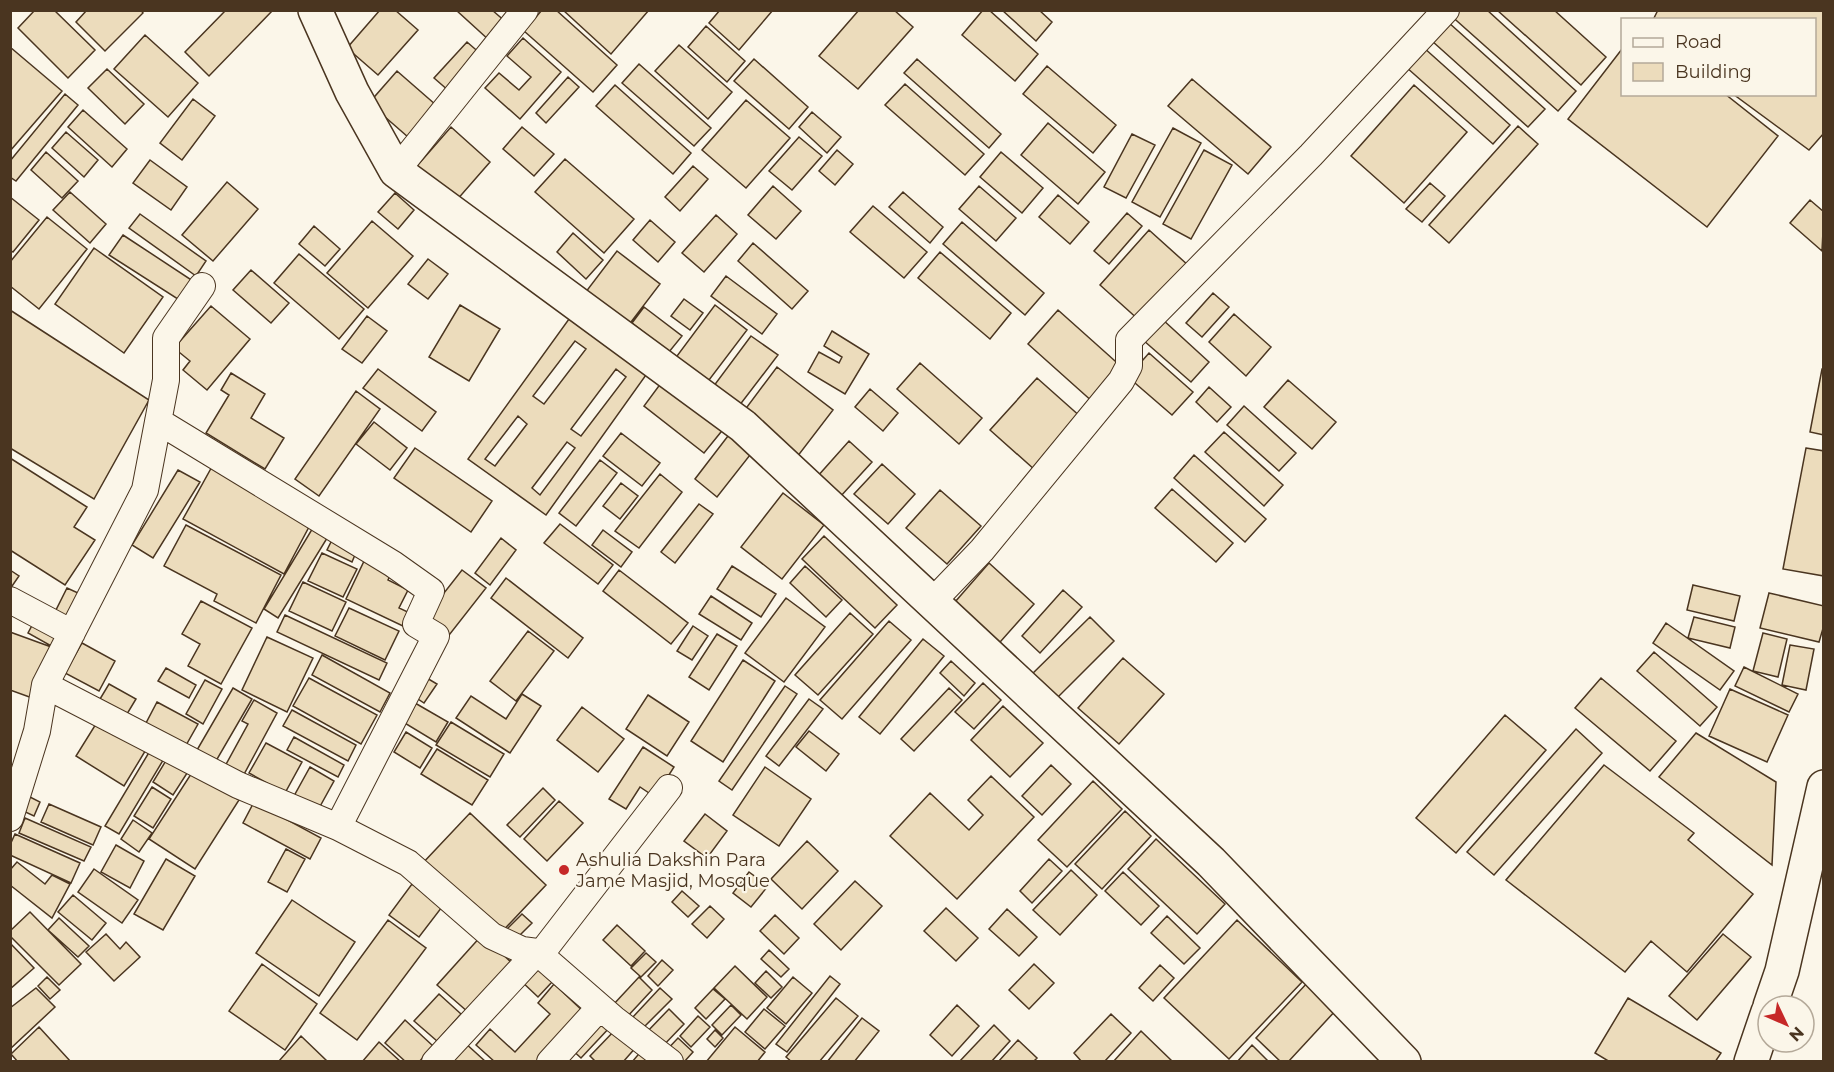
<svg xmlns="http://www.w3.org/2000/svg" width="1834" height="1072" viewBox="0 0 1834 1072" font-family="Montserrat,sans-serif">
<rect width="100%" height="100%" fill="#fbf6e9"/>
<path fill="#ecdcbc" stroke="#4a3520" stroke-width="1.5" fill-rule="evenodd" d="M35,10H54L95,50L68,78L18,28Z
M87,10H141L143,13L105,51L76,22Z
M226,10H273L209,76L185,52Z
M380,10H395L418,30L378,75L347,48Z
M456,10H492L507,23L490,41Z
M542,10H556L617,65L593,92L524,31Z
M563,10H649L611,54Z
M720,10H773L739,50L709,23Z
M859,10H894L913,27L858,89L819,56Z
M983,10H989L1038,54L1015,81L962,35Z
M1002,10H1039L1052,22L1036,41Z
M1451,10H1487L1576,91L1558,111L1448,13Z
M1497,10H1554L1606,57L1581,85Z
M1658,10H1824V133L1809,150L1733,94H1814V20H1653Z
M1448,22L1545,109L1528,127L1432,41Z
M706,26L745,61L727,82L688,47Z
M145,35L198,83L168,117L114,69Z
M523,38L561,72L520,119L485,88L499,73L519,90L531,77L507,56Z
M467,42L482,55L449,91L434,78Z
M679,45L732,92L708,119L655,71Z
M10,47L62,91L10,151Z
M1423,47L1510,125L1493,144L1406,67Z
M1622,49V94H1725L1778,136L1707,227L1568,119Z
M754,59L808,107L789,129L734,81Z
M917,59L1001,134L989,148L904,73Z
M639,64L711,128L694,146L622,83Z
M1047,66L1116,125L1093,153L1023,94Z
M107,69L144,104L125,124L88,88Z
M397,71L436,105L408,137L369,103Z
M568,77L579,87L546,123L536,113Z
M1192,79L1271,147L1248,174L1168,106Z
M905,84L984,154L965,175L885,105Z
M615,85L691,153L673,174L596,106Z
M1414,85L1467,132L1404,203L1351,156Z
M65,94L78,105L16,181L10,177V161Z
M193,99L215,116L182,160L160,143Z
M746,100L790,138L746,188L702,150Z
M83,110L127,149L112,167L68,127Z
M812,112L841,137L827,153L799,127Z
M1048,123L1105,172L1078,204L1021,155Z
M1518,126L1538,144L1449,243L1429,225Z
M451,127L490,162L456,201L417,166Z
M522,127L554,154L534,176L503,149Z
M1173,128L1201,143L1160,217L1132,202Z
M66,132L98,160L84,177L52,148Z
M1132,134L1155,145L1126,198L1104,187Z
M799,137L822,156L792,190L769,171Z
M837,150L853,164L835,185L819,171Z
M1204,150L1232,165L1191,239L1163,224Z
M46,152L78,181L62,198L31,170Z
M1001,152L1043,188L1022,213L980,177Z
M565,159L634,219L604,253L535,192Z
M150,160L187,187L171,210L133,183Z
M693,166L708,179L680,211L665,197Z
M227,182L258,209L213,261L182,235Z
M1430,183L1445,196L1422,222L1406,209Z
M773,186L801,211L776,239L748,215Z
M979,186L1016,218L996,241L959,209Z
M70,192L106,224L90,243L53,210Z
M903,192L943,227L930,243L889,207Z
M395,193L414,210L398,229L378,212Z
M1058,195L1089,222L1070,244L1039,217Z
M10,197L39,220L13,252L10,250Z
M1810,200L1824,212L1822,251L1790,223Z
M873,206L927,252L904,278L850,232Z
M1127,213L1142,226L1109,264L1094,251Z
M140,214L206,261L196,276L129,228Z
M716,215L737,234L704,272L682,253Z
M47,217L87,249L39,309L10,286V262Z
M650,220L675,242L658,262L633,240Z
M372,221L413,256L368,308L327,273Z
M962,222L1044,293L1025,315L943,244Z
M314,226L340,249L325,266L299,244Z
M1149,230L1189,266L1140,321L1100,285Z
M573,233L603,260L586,279L557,252Z
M123,235L196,283L184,303L109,255Z
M753,243L808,291L792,309L738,261Z
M94,248L163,297L124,353L55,304Z
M617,251L660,284L628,326L585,293Z
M940,252L1011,313L990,339L918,278Z
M299,254L364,309L339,339L274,283Z
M428,259L448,274L428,299L408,284Z
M251,270L289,303L271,323L233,290Z
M726,276L777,314L762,334L711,296Z
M1213,293L1229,307L1202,337L1186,323Z
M684,299L703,313L690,330L671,316Z
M460,305L500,329L469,381L429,357Z
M715,305L747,330L706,384L674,360Z
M211,306L250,339L207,390L183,370L190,361L174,348Z
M644,307L682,336L669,352L632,323Z
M10,310L149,400L94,499L10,448Z
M1058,310L1124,369L1094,403L1028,344Z
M1234,314L1271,347L1246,376L1209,342Z
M367,316L387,331L362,363L342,349Z
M569,319L646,375L546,515L468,459ZM575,341L586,349L544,404L533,396ZM616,369L626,377L581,436L571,429ZM518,416L527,424L495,466L485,459ZM567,442L575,448L540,495L532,488Z
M1162,319L1209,362L1191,382L1143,340Z
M832,331L869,354L845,394L808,372L819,352L839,363L842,357L824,346Z
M751,336L778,355L739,406L713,387Z
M1149,353L1193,392L1172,415L1128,377Z
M920,363L982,418L959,444L897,389Z
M777,367L833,410L797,457L741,415Z
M378,369L436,412L422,431L363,388Z
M1822,369H1824V435L1810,432Z
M231,373L265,394L251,418L284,438L265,469L206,433L229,395L221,390Z
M1037,378L1082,418L1035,470L990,430Z
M664,379L725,427L704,453L644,406Z
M1288,380L1336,422L1312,449L1264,407Z
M1209,387L1231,407L1217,422L1196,402Z
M870,389L898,413L883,431L855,407Z
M356,391L380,409L319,496L295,479Z
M1244,406L1296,453L1279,471L1227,425Z
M374,422L407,448L390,470L356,444Z
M731,432L754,450L717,497L695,479Z
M1224,432L1283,485L1264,506L1205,452Z
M621,433L660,463L642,486L603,456Z
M849,441L872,462L840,497L817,477Z
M415,448L492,501L471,532L394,478Z
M1806,448L1824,451V576L1783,569Z
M1194,455L1266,519L1245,542L1174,478Z
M10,458L87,507L74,527L95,540L65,585L10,550Z
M600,460L617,473L576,526L559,513Z
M214,463L310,525L284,574L183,519Z
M882,464L915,494L888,524L854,494Z
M178,470L200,482L153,558L132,545Z
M660,474L682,492L639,548L615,531Z
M621,483L638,496L620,519L603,506Z
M1172,489L1233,543L1216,562L1155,508Z
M940,490L981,526L947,564L906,528Z
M783,493L824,525L782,579L741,547Z
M699,504L713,514L675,563L661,552Z
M560,524L613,565L598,584L544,543Z
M186,525L281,575L256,623L214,601L217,594L164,566Z
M314,526L329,535L278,618L264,609Z
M603,530L632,552L621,567L592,545Z
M824,536L897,605L875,628L802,559Z
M333,538L357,550L352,562L327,550Z
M501,538L516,550L490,585L475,573Z
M322,553L357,569L343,597L308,581Z
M366,557L393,570L388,580L408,590L399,608L412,614L405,627L346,599Z
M989,563L1034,604L993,650L948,610Z
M732,566L776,594L761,617L717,589Z
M805,566L842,600L826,617L790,583Z
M10,570L19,576L10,589Z
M462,570L486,588L446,639L422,621Z
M619,570L688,623L671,644L603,591Z
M506,578L583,638L568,658L491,598Z
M303,582L346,602L332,631L289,611Z
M1693,585L1740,596L1734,621L1687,610Z
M67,588L87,597L72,625L53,616Z
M1063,590L1082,607L1040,653L1022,636Z
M1769,593L1824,606V625L1819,642L1760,628Z
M711,596L752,623L741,640L699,614Z
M786,598L825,627L784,682L745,653Z
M201,601L252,628L221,684L188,666L200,644L182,634Z
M349,608L399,631L385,660L335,636Z
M850,613L873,634L818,695L795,675Z
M285,615L387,663L379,680L277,632Z
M1090,617L1114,641L1052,703L1028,678Z
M1694,617L1735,627L1730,648L1688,638Z
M36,618L61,632L53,647L28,633Z
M889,621L911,640L842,719L820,700Z
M1666,623L1734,671L1720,690L1653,643Z
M693,626L708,636L692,660L677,651Z
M528,631L554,651L516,701L490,681Z
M10,632L54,648L35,699L10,690Z
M1763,633L1787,639L1778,677L1753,671Z
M717,634L737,646L709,690L689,677Z
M267,637L313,658L287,712L242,690Z
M923,639L944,656L880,734L859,717Z
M82,643L115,661L99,691L65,673Z
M1790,645L1814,649L1806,690L1782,685Z
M1654,652L1717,707L1700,726L1637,671Z
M322,655L390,693L380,712L312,675Z
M1123,658L1164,694L1119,744L1078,708Z
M743,660L775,681L723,762L691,741Z
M951,661L975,683L964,696L940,673Z
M1744,667L1798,694L1789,712L1735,686Z
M166,668L196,685L189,698L158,681Z
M420,674L437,684L424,703L409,693Z
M309,678L377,715L361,744L293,706Z
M1601,678L1676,741L1650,771L1575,708Z
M205,680L222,689L203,724L186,714Z
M983,683L1001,700L974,729L955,712Z
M109,684L136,699L127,714L100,699Z
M785,686L797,694L732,790L719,781Z
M233,688L252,699L216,761L197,750Z
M949,688L962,700L914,751L901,739Z
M1730,689L1788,715L1767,762L1709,736Z
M522,694L541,706L510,753L456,718L471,696L506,719Z
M648,695L689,722L667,756L626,729Z
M809,699L823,709L779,766L766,756Z
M254,700L277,713L242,778L224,768L248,724L242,721Z
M157,702L198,724L185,747L145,725Z
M415,703L448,722L436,742L403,722Z
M1003,706L1043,743L1010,777L971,740Z
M582,707L624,739L598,772L557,740Z
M292,710L356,745L348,761L283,726Z
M1505,715L1546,750L1456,853L1416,818Z
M99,719L147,748L124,786L76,756Z
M451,722L504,754L490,777L436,745Z
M1576,729L1602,753L1494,875L1467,852Z
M809,731L839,754L826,771L796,747Z
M406,732L432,748L420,768L394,752Z
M1696,733L1776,782L1772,865L1659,777Z
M294,737L344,765L338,777L287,750Z
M266,743L302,762L285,793L249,773Z
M154,744L168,752L119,834L105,826Z
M643,747L674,767L655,797L640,787L626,809L609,799Z
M437,749L488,780L472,805L421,774Z
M170,754L191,767L173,795L153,782Z
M1051,765L1071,784L1042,815L1022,796Z
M1604,765L1694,833L1688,840L1753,894L1687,972L1651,941L1625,972L1506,880Z
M310,767L334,781L318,810L294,796Z
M765,767L811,799L779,846L733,815Z
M193,771L239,800L195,869L149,839Z
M991,776L1034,817L957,899L890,836L930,793L969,830L983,815L968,800Z
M1093,781L1122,809L1067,867L1038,840Z
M152,787L171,799L153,828L134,816Z
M543,788L555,800L520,837L507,825Z
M28,796L40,802L34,816L21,810Z
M559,801L583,823L547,861L524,839Z
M254,802L321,838L310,859L243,823Z
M49,804L101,827L93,845L41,822Z
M1125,811L1151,836L1102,889L1075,864Z
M470,813L546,885L497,937L421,865Z
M705,814L727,831L707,858L684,841Z
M25,818L91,847L84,861L19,833Z
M133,820L152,833L139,852L121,839Z
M15,834L80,863L71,883L10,855V845Z
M1156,839L1225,904L1197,934L1128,869Z
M807,841L838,871L802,909L771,879Z
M116,845L144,861L130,888L101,872Z
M286,849L305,859L287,892L268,882Z
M166,859L195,876L163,930L134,914Z
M1049,859L1062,871L1032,903L1020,891Z
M17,862L45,884L52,875L70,884L52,918L10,885V870Z
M94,869L138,900L122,923L78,892Z
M1071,870L1097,895L1060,935L1033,910Z
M749,872L768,886L751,907L733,893Z
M1123,872L1159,906L1141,925L1105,891Z
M855,881L882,906L841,950L814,924Z
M412,884L442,907L419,937L389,915Z
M682,891L699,906L688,917L672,902Z
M73,895L106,923L92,940L58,912Z
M292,900L355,942L319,996L256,953Z
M710,906L724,919L707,938L692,924Z
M946,908L978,938L956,961L924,931Z
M1007,909L1037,937L1019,956L989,929Z
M30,912L81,964L59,985L10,936V931Z
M522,914L532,923L511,944L502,934Z
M775,915L799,938L784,954L760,931Z
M1167,916L1200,948L1184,964L1151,933Z
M59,918L89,946L78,957L48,930Z
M388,920L426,948L357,1040L320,1013Z
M1237,920L1302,982L1229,1059L1164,998Z
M617,925L645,951L631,966L603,940Z
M106,934L120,949L126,942L140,957L114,981L86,952Z
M1723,934L1751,957L1697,1020L1669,996Z
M482,935L512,963L468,1012L437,985Z
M10,943L34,968L10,989Z
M769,950L789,969L781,977L761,959Z
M646,953L656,962L641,977L631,968Z
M662,960L673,970L658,986L648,976Z
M262,964L317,1004L285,1050L229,1011Z
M532,964L552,982L538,997L519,979Z
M1034,964L1054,983L1029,1009L1009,990Z
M1160,965L1174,978L1153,1001L1139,988Z
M735,966L767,997L747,1019L714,988Z
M766,971L782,987L771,998L755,983Z
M830,976L840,984L787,1052L776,1044Z
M47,977L60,990L50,999L38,986Z
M639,977L652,990L626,1018L613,1005Z
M793,977L812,993L786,1024L767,1008Z
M1308,982L1337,1009L1288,1062H1281L1256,1038Z
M554,984L586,1014L543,1062H495L476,1045L490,1029L515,1052L550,1014L538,1003Z
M36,988L55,1007L10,1049V1008Z
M660,988L672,999L643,1028L632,1018Z
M713,989L725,999L706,1019L695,1008Z
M439,994L461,1014L437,1041L414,1021Z
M836,998L858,1016L819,1062H792L786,1057Z
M1628,998L1721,1053L1715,1062H1610L1595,1053Z
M731,1005L741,1015L722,1035L712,1025Z
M957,1005L979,1026L952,1056L930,1035Z
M669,1009L684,1024L660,1049L645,1034Z
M764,1009L785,1026L765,1049L745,1032Z
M599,1014L611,1026L581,1058L569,1047Z
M1111,1014L1131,1033L1104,1062H1082L1074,1053Z
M698,1016L710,1027L691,1047L680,1036Z
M862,1018L879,1031L854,1062H827Z
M405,1020L433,1046L419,1062H406L385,1043Z
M994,1025L1010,1041L991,1062H959Z
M39,1027L71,1062H18L11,1054Z
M735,1027L765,1052L757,1062H706Z
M617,1028L637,1046L623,1062H596L590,1056Z
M715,1030L723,1038L715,1047L707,1039Z
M1141,1031L1173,1062H1113Z
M301,1036L328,1062L279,1061Z
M678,1038L693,1052L684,1062H672L663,1054Z
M1018,1040L1037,1058L1033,1062H998Z
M379,1042L401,1062H362Z
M464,1042L486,1062H452Z
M1252,1045L1269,1062H1237Z
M643,1049L656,1062H632Z"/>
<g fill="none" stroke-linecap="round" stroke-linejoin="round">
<defs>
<path id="street" d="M396,171L525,10
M202,286L166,338V380L145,490L45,685L238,785L338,827L408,863L492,936L522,950L537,952L614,1019L670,1062
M158,421L393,564L431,591L416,624L436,636L338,827
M10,600L72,633
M932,602L982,550L1121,381L1129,366V340L1311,155L1446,10
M10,818L37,731L45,685
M540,955L669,788
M435,1062L537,952
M550,1062L600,1007"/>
<path id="secondary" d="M315,10L352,92L396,171L743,426L1211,862L1404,1062"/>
<path id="highway" d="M1770,1006L1782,971L1824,787
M1751,1062L1768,1012"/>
</defs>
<use href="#street" stroke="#4a3520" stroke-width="28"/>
<use href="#secondary" stroke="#4a3520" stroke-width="36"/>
<use href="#highway" stroke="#4a3520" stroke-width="36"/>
<use href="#street" stroke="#fbf6e9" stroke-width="26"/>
<use href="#secondary" stroke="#fbf6e9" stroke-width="33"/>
<use href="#highway" stroke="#fbf6e9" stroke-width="33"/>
</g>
<circle fill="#c62828" stroke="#fbf6e9" stroke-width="2" cx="564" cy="870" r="6"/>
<g text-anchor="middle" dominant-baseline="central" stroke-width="4.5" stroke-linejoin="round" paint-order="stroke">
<g font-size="18" fill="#4a3520" stroke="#fbf6e9" text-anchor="start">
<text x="576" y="860">Ashulia Dakshin Para<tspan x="576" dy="21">Jame Masjid, Mosque</tspan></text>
</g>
</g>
<rect width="1834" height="1072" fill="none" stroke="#4a3520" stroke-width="24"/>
<rect x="1621" y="18" width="195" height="78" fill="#fbf6e9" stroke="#b4a999" stroke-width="1.5"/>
<rect x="1633" y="38" width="30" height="9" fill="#fbf6e9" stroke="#b4a999" stroke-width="1.5"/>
<text x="1675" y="48" font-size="18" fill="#4a3520">Road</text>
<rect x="1633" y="63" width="30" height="18" fill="#ecdcbc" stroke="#b4a999" stroke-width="1.5"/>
<text x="1675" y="78" font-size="18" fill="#4a3520">Building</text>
<g transform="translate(1786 1024) rotate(134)"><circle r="28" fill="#fbf6e9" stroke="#b4a999" stroke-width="1.5"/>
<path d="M0-4.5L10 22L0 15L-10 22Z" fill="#c62828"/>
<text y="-9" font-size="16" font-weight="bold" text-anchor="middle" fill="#4a3520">N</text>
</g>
</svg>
